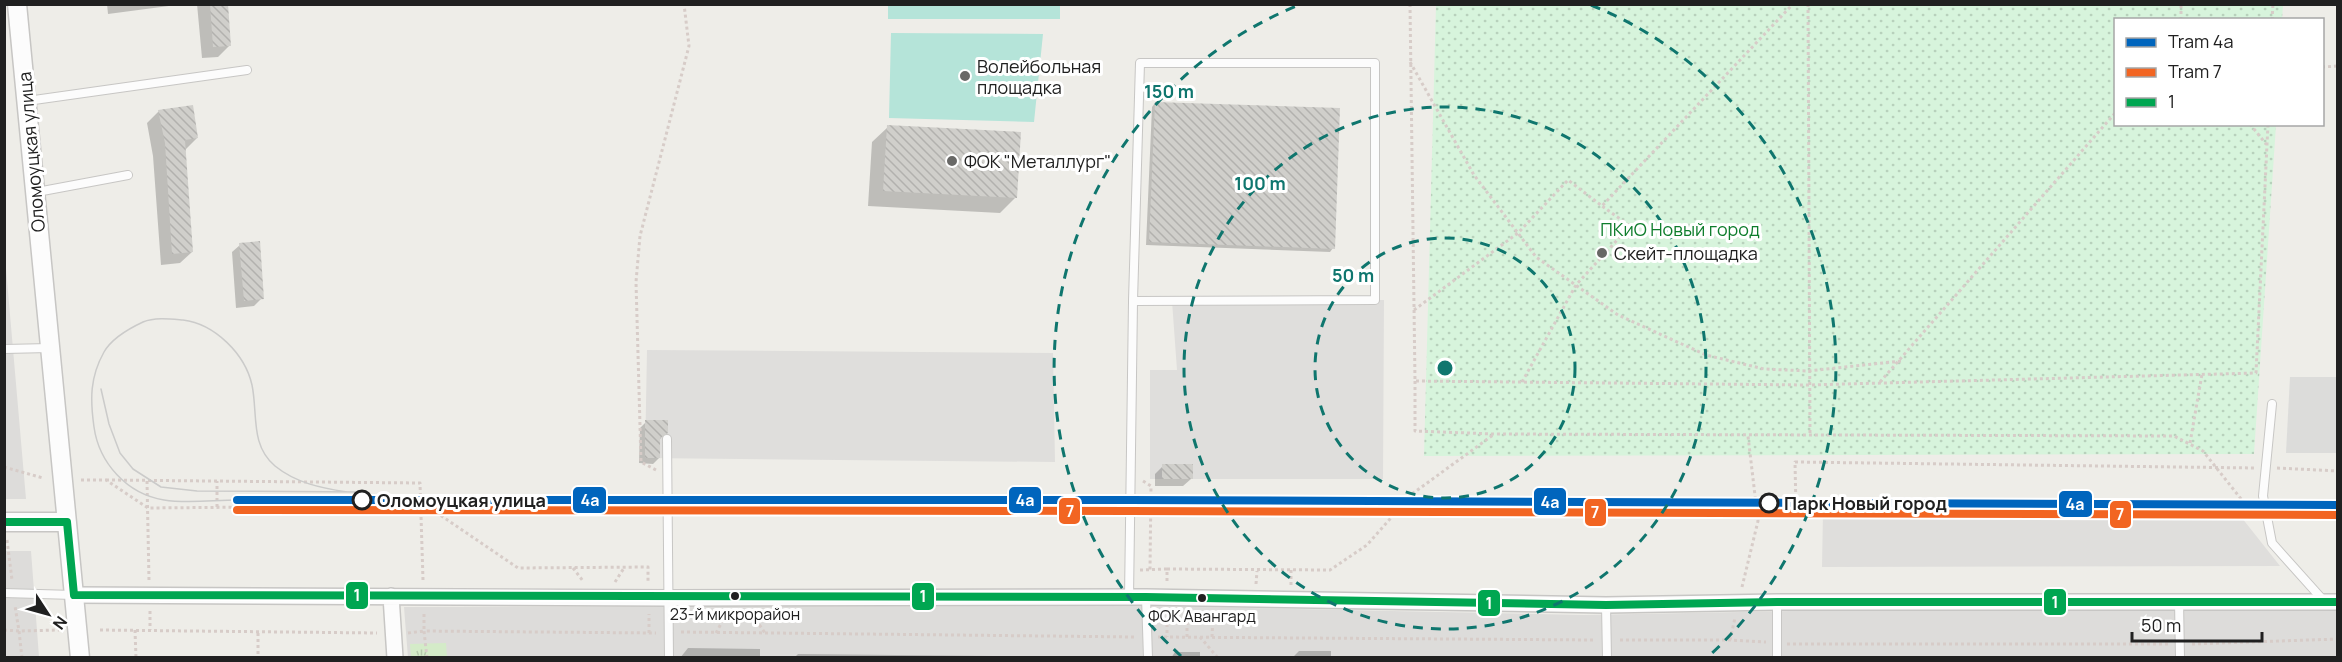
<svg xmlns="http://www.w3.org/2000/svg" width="2342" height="662" viewBox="0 0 2342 662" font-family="Manrope,sans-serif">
<defs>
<pattern id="grass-tufts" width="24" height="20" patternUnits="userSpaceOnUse" patternTransform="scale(1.5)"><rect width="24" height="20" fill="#d4ebc8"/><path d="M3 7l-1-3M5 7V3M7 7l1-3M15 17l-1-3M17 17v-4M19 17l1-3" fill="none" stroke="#b6c9ac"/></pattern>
<pattern id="park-dots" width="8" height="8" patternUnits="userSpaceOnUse" patternTransform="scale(1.5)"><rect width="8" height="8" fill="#d7f4dc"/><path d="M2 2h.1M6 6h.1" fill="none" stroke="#b8d1bc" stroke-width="1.8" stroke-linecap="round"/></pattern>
<pattern id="building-back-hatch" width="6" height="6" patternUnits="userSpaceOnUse" patternTransform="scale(1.5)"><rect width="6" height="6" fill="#d0cfcb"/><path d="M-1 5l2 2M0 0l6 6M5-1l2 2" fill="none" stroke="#b2b1ae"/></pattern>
</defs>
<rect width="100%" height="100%" fill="#eeede8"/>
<path fill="#dddcda" d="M5,257L26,499H5Z
M5,551H31L39,657L5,658Z
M2324,601L2337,603L2338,657L408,658L404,607L1144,606L1584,615Z"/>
<path fill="#dcdcda" d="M2290,377H2337V453H2286Z"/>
<path fill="url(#grass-tufts)" d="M446,643L447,657H411L410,644Z"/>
<path fill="url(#park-dots)" d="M1436,5H2283L2282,19L2116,20V124L2276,125L2254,454L1424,456Z"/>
<path fill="#b5e4d9" d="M888,5H1060V19H888Z
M891,33L1043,34L1034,122L889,118Z"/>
<path fill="#dfdedc" d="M1384,300L1383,479H1150V370H1177L1172,301Z
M647,350L1053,353L1055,462L645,458Z
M1823,512L2238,513L2280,566L1822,567Z"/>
<path fill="#0003" d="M107,4H184L108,14Z
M197,4H226L230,45L218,57L202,58Z
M1155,103L1333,248L1330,252L1146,245L1152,107Z
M159,111L197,138L185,150L192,252L180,263L161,265L153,156L147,123Z
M888,127L1016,197L1000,213L868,206L872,142Z
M240,245L262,298L254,306L236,308L232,252Z
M646,422L666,432L660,439L659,458L653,464L639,463L640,428Z
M1163,466L1191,479L1183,486H1155V474Z
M688,648L760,649V658H680Z
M1299,651H1331V658H1281L1293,657Z
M1175,652H1200V658H1171Z
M798,654L1101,657L794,658Z
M466,657L591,658H466Z"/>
<path fill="url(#building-back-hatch)" d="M210,4H228L231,46L213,47Z
M1155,102L1340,108L1335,249L1149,242Z
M193,105L198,138L185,140L193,252L172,254L165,143L158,110Z
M887,125L1021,132L1017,198L883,191Z
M260,241L264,299L244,301L239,243Z
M645,420H668V433L660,438V458H645Z
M1162,464H1193V479H1162Z"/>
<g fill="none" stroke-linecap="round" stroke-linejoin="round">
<defs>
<path id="service" d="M27,101L247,70
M37,192L128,175
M4,349L50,348
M2272,404L2263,496L2272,543L2323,600
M667,439L669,658
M4,593L74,595
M1146,597L1148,658
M1129,598L1133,301L1375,300V63H1140L1133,301
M2179,601L2180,658
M1777,602V658
M1606,605L1607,658"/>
<path id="minor" d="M74,595L670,598L1146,597L1606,605L1777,602H2338
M391,596L395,658"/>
<path id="tertiary" d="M17,4L80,658
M4,522H67"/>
</defs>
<use href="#service" stroke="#c7c6c4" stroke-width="10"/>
<use href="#minor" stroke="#c7c6c4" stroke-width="18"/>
<use href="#tertiary" stroke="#c7c6c4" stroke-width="21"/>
<path stroke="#d7ccc8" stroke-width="3" stroke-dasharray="3 3" stroke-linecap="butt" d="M1410,4L1415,381L1808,385L2256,373L2268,124
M1808,4L1810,436
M2181,20V4
M2272,20L2273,4
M1410,62L1474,175L1536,257L1618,315L1706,355L1764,369L1808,371L1901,361
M2322,67L2338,66
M2250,124L2266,144
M1414,310L1518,233L1568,180L1602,206L1793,4
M1415,381V431L1494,434L2174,436L2203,451L2253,514
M1522,382L1576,285L1630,226L1602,206
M1880,382L2116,112
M2190,443L2202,374
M4,467L43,478
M2277,468L2338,471
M656,470L641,462L636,282L640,236L689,46L684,4
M81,480H106L148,508L262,507
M106,480L420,483L423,580
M147,481L149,580
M1143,481L1151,486L1150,570
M421,502L518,568L648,567V583
M217,507V481
M1796,510L1795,462L2255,468
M7,540L12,580
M573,568L583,581
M1167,569L1330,570L1367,545L1412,494L1493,435
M1140,570L1167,569V584
M615,582L624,568
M1256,584L1257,571
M1291,585V570
M1742,587L1758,521L1748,436
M150,611V630
M1167,612V637
M756,620L765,633
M4,630L19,631L15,606
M100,630L377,633
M135,630L136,658
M681,632L1136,637
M258,633V658
M408,633L424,631V613
M649,633V614
M716,633L723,620
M1158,637L1595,640
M1187,637V616
M1200,637L1218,658
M1212,637L1213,617
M1620,640H1730L1766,642
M1730,640L1735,618
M1787,644H2168
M2192,644L2338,639
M22,658L19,631L59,630
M427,658L424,631L656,633"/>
<use href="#service" stroke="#fcfcfc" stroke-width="8"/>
<use href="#minor" stroke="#fcfcfc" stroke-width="15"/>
<use href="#tertiary" stroke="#fcfcfc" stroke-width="18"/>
<path stroke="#cbcbca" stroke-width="1.5" d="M101,389L109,424L120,453L133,469L161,487L197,491L362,492
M237,500C214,500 187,504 164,500C127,494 99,463 94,427C90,399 90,377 104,352C112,338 128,329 143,322C155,317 171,319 183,320C215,324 245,354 252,385C258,414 250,445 275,466C296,483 321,488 347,492"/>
<defs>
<path id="bus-1" d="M4,522H67
M67,522L74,595
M74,595L1146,597L1606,605L1777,602H2338"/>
</defs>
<use href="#bus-1" stroke="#fff" stroke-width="12"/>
<use href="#bus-1" stroke="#00a651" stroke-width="8"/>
<defs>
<path id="tram-1" d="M237,500H1129L2338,505"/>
<path id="tram-2" d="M237,510L1129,511L2338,515"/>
</defs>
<use href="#tram-1" stroke="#fff" stroke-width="12"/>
<use href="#tram-2" stroke="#fff" stroke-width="12"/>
<use href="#tram-1" stroke="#0065bd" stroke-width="8"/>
<use href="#tram-2" stroke="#f26522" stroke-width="8"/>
</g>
<g fill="none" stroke="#0f766e" stroke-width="3" stroke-dasharray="10 8">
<circle cx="1445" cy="368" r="130"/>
<circle cx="1445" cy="368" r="261"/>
<path d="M1181 656A391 391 0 0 1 1299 5M1591 5A391 391 0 0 1 1709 656"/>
</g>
<g fill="#686866" stroke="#fff" stroke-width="2">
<circle cx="965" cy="76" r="6"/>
<circle cx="952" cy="161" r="6"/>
<circle cx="1602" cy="253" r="6"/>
</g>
<g fill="#fff" stroke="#202020" stroke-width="3">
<circle cx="362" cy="500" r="9"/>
<circle cx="1769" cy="503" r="9"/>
</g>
<g fill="#202020" stroke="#fff" stroke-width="2">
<circle cx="735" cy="596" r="5"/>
<circle cx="1202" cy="598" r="5"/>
</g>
<g text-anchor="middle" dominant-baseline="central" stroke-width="6" stroke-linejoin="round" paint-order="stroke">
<g font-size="16" fill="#202020" stroke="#fff">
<text x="735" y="614">23-й микрорайон</text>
<text x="1202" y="616">ФОК Авангард</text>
</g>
<g font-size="18" fill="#202020" stroke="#fff" text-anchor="start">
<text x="977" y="66">Волейбольная<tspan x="977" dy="21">площадка</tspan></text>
<text x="964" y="161">ФОК "Металлург"</text>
<text x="1614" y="253">Скейт-площадка</text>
</g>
<g font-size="18" fill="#202020" stroke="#fff">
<text transform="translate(31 152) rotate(-95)">Оломоуцкая улица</text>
</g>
<g font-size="18" fill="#0e7d2c" stroke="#fff">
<text x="1680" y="229">ПКиО Новый город</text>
</g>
<g font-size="18" font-weight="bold" fill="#202020" stroke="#fff" text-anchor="start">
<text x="377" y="500">Оломоуцкая улица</text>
<text x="1784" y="503">Парк Новый город</text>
</g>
</g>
<circle cx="1445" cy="368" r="9" fill="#0f766e" stroke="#fff" stroke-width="3"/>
<g font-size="18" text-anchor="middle" font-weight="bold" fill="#0f766e" stroke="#fff" stroke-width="6" stroke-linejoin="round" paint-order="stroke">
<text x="1169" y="98">150 m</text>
<text x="1260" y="190">100 m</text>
<text x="1353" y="282">50 m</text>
</g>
<g stroke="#fff" stroke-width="2">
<rect x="572" y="486" width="35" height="28" rx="6" fill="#0065bd"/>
<rect x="1008" y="486" width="34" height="28" rx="6" fill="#0065bd"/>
<rect x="1533" y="487" width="34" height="29" rx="6" fill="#0065bd"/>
<rect x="2058" y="490" width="35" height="28" rx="6" fill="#0065bd"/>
<rect x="1058" y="497" width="23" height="28" rx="6" fill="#f26522"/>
<rect x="1584" y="498" width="23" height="29" rx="6" fill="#f26522"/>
<rect x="2109" y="500" width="23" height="29" rx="6" fill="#f26522"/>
<rect x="345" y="581" width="24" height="29" rx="6" fill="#00a651"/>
<rect x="911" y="582" width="24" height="29" rx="6" fill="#00a651"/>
<rect x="2043" y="588" width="24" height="28" rx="6" fill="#00a651"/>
<rect x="1477" y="589" width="24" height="28" rx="6" fill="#00a651"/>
</g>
<g font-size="16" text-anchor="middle" font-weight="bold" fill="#fff">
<text x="590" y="506">4а</text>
<text x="1025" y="506">4а</text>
<text x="1550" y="508">4а</text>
<text x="2075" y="510">4а</text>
<text x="1070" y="517">7</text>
<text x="1595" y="518">7</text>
<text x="2120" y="520">7</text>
<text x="357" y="601">1</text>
<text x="923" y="602">1</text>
<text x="2055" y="608">1</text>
<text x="1489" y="609">1</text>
</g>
<rect width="2342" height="662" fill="none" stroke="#202020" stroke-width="12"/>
<rect x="2114" y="18" width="210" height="108" fill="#ffffff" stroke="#a6a6a6" stroke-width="1.5"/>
<rect x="2126" y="38" width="30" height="9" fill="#0065bd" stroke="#a6a6a6" stroke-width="1.5"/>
<text x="2168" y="48" font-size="18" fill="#202020">Tram 4а</text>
<rect x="2126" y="68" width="30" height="9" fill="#f26522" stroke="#a6a6a6" stroke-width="1.5"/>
<text x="2168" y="78" font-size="18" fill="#202020">Tram 7</text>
<rect x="2126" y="98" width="30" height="9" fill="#00a651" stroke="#a6a6a6" stroke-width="1.5"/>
<text x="2168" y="108" font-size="18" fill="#202020">1</text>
<g transform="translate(48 614) rotate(126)" stroke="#ffffff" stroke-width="4.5" paint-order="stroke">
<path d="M0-4.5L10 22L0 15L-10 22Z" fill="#202020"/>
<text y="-9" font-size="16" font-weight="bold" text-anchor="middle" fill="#202020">N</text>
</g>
<path d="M2132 632v9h130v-9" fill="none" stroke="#202020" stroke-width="3"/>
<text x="2141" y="632" font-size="18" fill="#202020" stroke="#ffffff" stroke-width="4.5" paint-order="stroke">50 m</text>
</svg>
